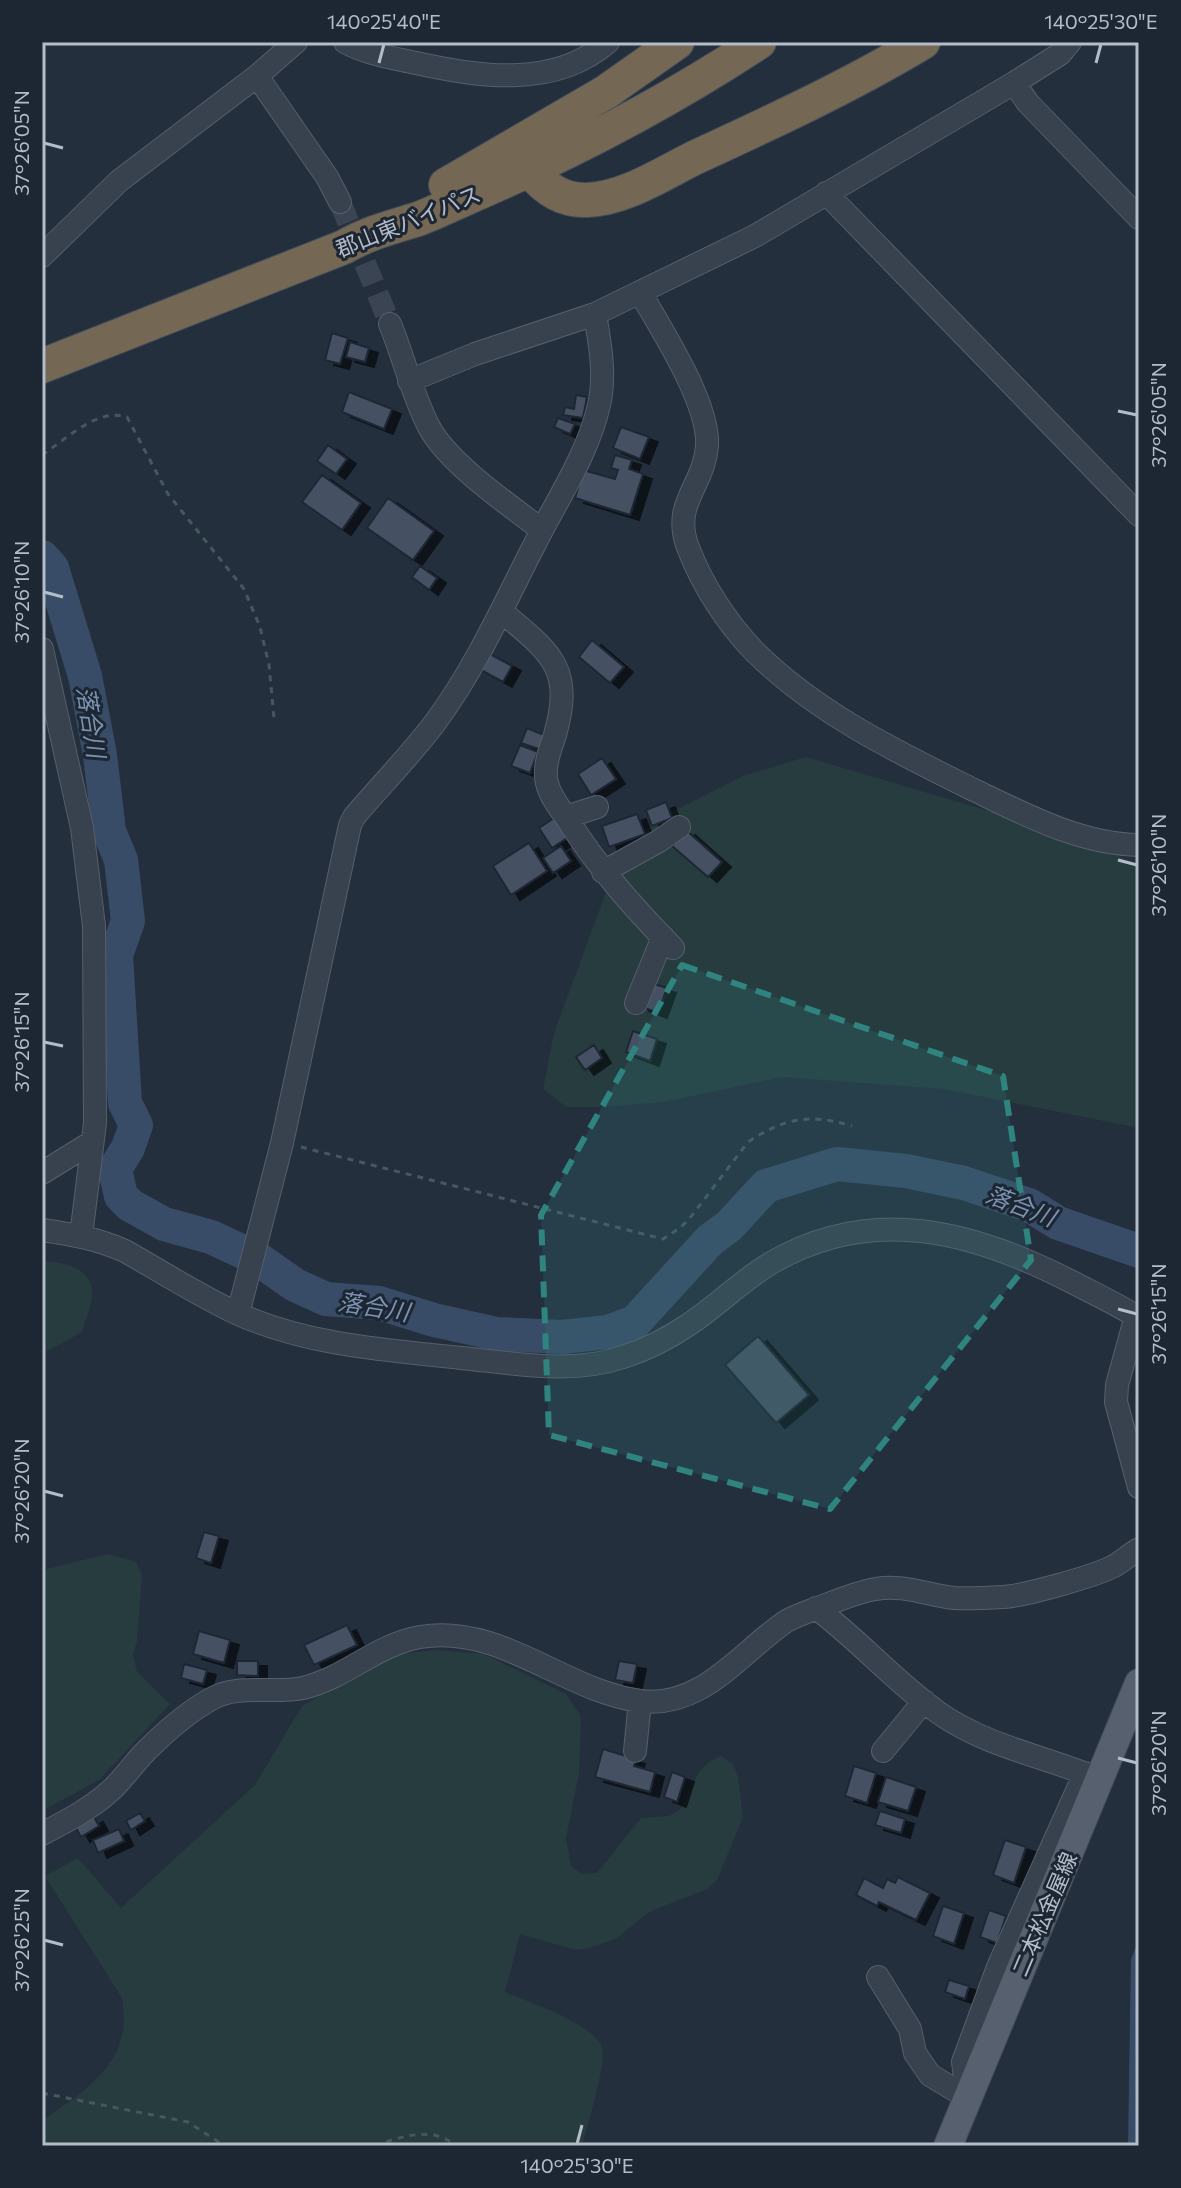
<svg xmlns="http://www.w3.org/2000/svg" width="1181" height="2188" viewBox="0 0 1181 2188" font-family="Commissioner,'Noto Sans JP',sans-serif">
<defs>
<filter id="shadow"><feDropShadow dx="9" dy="5" stdDeviation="0" flood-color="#0009"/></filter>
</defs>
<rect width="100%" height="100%" fill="#242f3e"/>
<path fill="#263c3f" d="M806,757L1033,824L1139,864V1128L944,1089L782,1077L664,1102L605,1107H566L543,1089L554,1033L605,895L652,822L743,776Z
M42,1261C61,1261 93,1268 92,1293C92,1306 85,1320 82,1332L42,1354Z
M108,1554L136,1562L142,1575L137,1641L133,1655L137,1672L170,1704L99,1780L42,1811V1570Z
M436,1650L484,1654L566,1694L581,1717L579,1773L566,1838L571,1866L582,1874L597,1873L641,1818L669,1816L680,1810L699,1772L709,1762L721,1756L733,1764L738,1777L743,1817L717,1880L707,1889L649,1912L617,1938L590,1948L576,1950L520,1934L505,1992C528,2002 593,2023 602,2047C607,2064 587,2126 582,2146H42V2121C88,2088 134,2062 122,1998L45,1876L78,1858L121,1908L255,1785L302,1706L390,1655Z"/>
<path fill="#394c67" d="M1139,1939V2146H1128L1131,1959Z"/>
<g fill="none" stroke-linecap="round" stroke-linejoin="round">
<path stroke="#394c67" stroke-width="34" d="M42,557L52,568L85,676L100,755L109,831L121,860L128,921L116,955L125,1103L136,1125L128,1148L115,1169L121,1196L130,1205L164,1224L211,1237L258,1259L295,1285L326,1299L379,1303L434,1320L497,1334L562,1337L608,1332L635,1322L710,1240L729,1226L766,1186L837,1164L906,1171L964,1183L1029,1205L1058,1223L1139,1251"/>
</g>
<path fill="#455162" stroke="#1f2835" stroke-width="2" filter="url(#shadow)" d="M332,333L348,338L340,364L325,360Z
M350,342L369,348L365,362L346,357Z
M349,392L392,409L384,429L342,412Z
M576,395L587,397L583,418L563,415L565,407L574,409Z
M558,418L575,424L570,434L554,427Z
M621,427L649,437L640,459L613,448Z
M328,445L347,459L336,474L317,461Z
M615,455L632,460L629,469L643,474L630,515L575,498L583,470L615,479L618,470L611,468Z
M322,475L361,503L342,530L302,502Z
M388,498L434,531L413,560L367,528Z
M420,566L437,578L429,590L412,577Z
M592,640L624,667L610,683L579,657Z
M490,654L512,666L503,682L481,670Z
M527,728L544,735L539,749L521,743Z
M520,745L538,752L530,773L511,766Z
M602,758L616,779L591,795L578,774Z
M666,802L672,818L652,826L646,810Z
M637,814L645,834L609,847L602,826Z
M554,818L567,838L552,848L539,828Z
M686,830L722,862L708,877L672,846Z
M529,843L547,871L511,895L493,866Z
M561,846L571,861L553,873L543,858Z
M648,982L667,988L658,1013L640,1006Z
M633,1031L657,1039L650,1061L626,1052Z
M594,1045L602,1058L585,1070L576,1057Z
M758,1336L809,1395L776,1423L725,1365Z
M204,1532L219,1536L211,1563L196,1558Z
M347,1625L357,1645L314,1665L304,1645Z
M199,1631L230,1640L224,1663L193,1654Z
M237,1661H258V1676L237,1675Z
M619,1661L637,1664L633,1683L615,1680Z
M184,1664L207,1670L203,1684L181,1678Z
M603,1749L636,1759L634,1766L655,1772L650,1792L595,1777Z
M854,1766L876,1773L867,1803L845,1796Z
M672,1772L685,1777L677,1802L664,1797Z
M886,1777L916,1787L908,1811L878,1802Z
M880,1811L905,1819L901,1833L875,1825Z
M140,1813L145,1821L131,1830L126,1821Z
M94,1817L99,1826L81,1837L76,1828Z
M119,1829L124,1841L98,1853L93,1840Z
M1005,1840L1026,1847L1014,1883L993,1875Z
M898,1877L930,1893L916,1920L879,1902L877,1906L856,1895L864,1878L883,1888L887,1879L895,1883Z
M943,1906L964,1913L954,1944L933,1936Z
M989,1910L1006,1916L997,1943L980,1937Z
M949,1980L969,1986L965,1999L945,1992Z"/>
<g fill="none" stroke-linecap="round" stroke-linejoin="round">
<path stroke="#3a4453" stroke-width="22" stroke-dasharray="22 11" stroke-linecap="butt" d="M340,202L390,324"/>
<defs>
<path id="minor" d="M345,42C365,53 388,57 411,62C476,76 553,90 608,42
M257,76L327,177L340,202
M1014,83L1028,103L1139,218
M826,193L1139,515
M42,256L119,181L257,76L296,42
M640,292C661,329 710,404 707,446C704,487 670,504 689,550C703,586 727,623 754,651C816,713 897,752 974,790C1026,815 1080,844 1139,845
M390,324C404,358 412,394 429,427C448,463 509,505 542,530
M409,381L475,354L595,314L755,236L1014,83L1060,54L1070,42
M502,612C551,653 574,668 555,735C550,750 543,767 547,783C550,796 560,809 568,820C598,868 634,908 673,948
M42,649L82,828L94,926L95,1123L81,1236
M566,817L597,807
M603,872L659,841L679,827
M636,1003L663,937
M42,1173L92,1142
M42,1230C71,1234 98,1239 125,1251C162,1272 198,1295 236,1313C306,1345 386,1350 461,1358C514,1363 571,1375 623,1357C645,1350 669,1338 688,1325C717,1306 741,1281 771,1263C872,1204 972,1231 1070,1281C1093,1293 1117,1304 1139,1318
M238,1314L282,1143L350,825L354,817C380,786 409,757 434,724C478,665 507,597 541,532C562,492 589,450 599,405C606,375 600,344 595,314
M1136,1316L1117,1385L1116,1402L1139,1487
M816,1608C859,1640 895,1682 939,1713C985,1746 1047,1757 1099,1779
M635,1751L640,1701
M883,1751L924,1701
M42,1834C65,1822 90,1809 109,1792C123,1780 133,1764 146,1751C165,1732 189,1711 213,1698C239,1684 275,1694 303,1688C345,1678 376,1645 420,1637C500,1623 564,1691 640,1701C701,1709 739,1654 785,1622C794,1616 807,1612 818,1608C836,1601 857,1592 876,1589C902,1584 928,1595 954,1598C970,1599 987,1598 1003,1597C1024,1596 1095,1576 1114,1566C1123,1561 1130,1554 1139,1549
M878,1977L910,2029L915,2053L930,2075L968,2098
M968,2098L963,2062L998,1967L1085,1773"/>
<path id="major" d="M948,2146L1139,1683"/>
<path id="highway" d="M530,170C544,188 563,201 587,200C624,199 662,174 694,158C772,122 850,86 923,42
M446,185L606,92L677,42
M42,366L344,247C368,233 392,227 418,219C439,211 459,201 480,192C576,150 671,100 759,42"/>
</defs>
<use href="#minor" stroke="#565f6c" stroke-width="24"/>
<use href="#major" stroke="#414a57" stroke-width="30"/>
<use href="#highway" stroke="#434c59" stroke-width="36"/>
<path stroke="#44595c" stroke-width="3" stroke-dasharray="6 6" stroke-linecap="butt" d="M42,455C65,440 98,407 127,417L168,494L244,589L260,627L269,665L274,718
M301,1147L663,1239L680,1228L690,1218L748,1142C784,1118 810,1113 852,1126
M42,2093L188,2122L225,2146
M375,2146C398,2137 435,2125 455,2146"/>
<use href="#minor" stroke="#38414e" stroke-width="22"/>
<use href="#major" stroke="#56606e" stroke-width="28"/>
<use href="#highway" stroke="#746855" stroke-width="34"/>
</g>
<path fill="#308480" fill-opacity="0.2" stroke="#308480" stroke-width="6" stroke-dasharray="16 10" stroke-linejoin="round" d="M682,965L1003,1076L1031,1260L830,1509L549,1435L541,1215Z"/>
<path fill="none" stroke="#b4bcc9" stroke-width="3" d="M379,63L384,44M1096,63L1101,44M44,143L63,148M1118,411L1137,415M44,592L63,597M1118,860L1137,865M44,1042L63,1046M1118,1309L1137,1314M44,1491L63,1496M1118,1758L1137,1763M44,1940L63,1945M577,2144L582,2125"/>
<g text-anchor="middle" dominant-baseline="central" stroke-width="6" stroke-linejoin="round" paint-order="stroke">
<g font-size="22" fill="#b4bcc9" stroke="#1d2633">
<text transform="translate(408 221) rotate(-22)">郡山東バイパス</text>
<text transform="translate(1044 1914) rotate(-67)">二本松金屋線</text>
</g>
<g font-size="24" font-style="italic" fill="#7c92b1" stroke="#1d2633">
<text transform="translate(92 722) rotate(81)">落合川</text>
<text transform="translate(1021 1205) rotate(21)">落合川</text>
<text transform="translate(374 1306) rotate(9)">落合川</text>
</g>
</g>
<rect width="1181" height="2188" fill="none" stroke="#1d2633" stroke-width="88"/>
<rect x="44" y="44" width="1093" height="2100" fill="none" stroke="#b4bcc9" stroke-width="3"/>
<g font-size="20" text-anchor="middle" fill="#b4bcc9">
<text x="384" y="29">140°25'40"E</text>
<text x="1101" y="29">140°25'30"E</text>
<text transform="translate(22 143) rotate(-90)" y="7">37°26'05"N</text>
<text transform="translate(1159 415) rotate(-90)" y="7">37°26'05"N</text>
<text transform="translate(22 592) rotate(-90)" y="7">37°26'10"N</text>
<text transform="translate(1159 865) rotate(-90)" y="7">37°26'10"N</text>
<text transform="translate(22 1042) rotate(-90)" y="7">37°26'15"N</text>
<text transform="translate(1159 1314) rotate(-90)" y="7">37°26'15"N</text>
<text transform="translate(22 1491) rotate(-90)" y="7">37°26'20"N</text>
<text transform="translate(1159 1763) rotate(-90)" y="7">37°26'20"N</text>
<text transform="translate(22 1940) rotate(-90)" y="7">37°26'25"N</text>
<text x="577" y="2173">140°25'30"E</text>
</g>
</svg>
